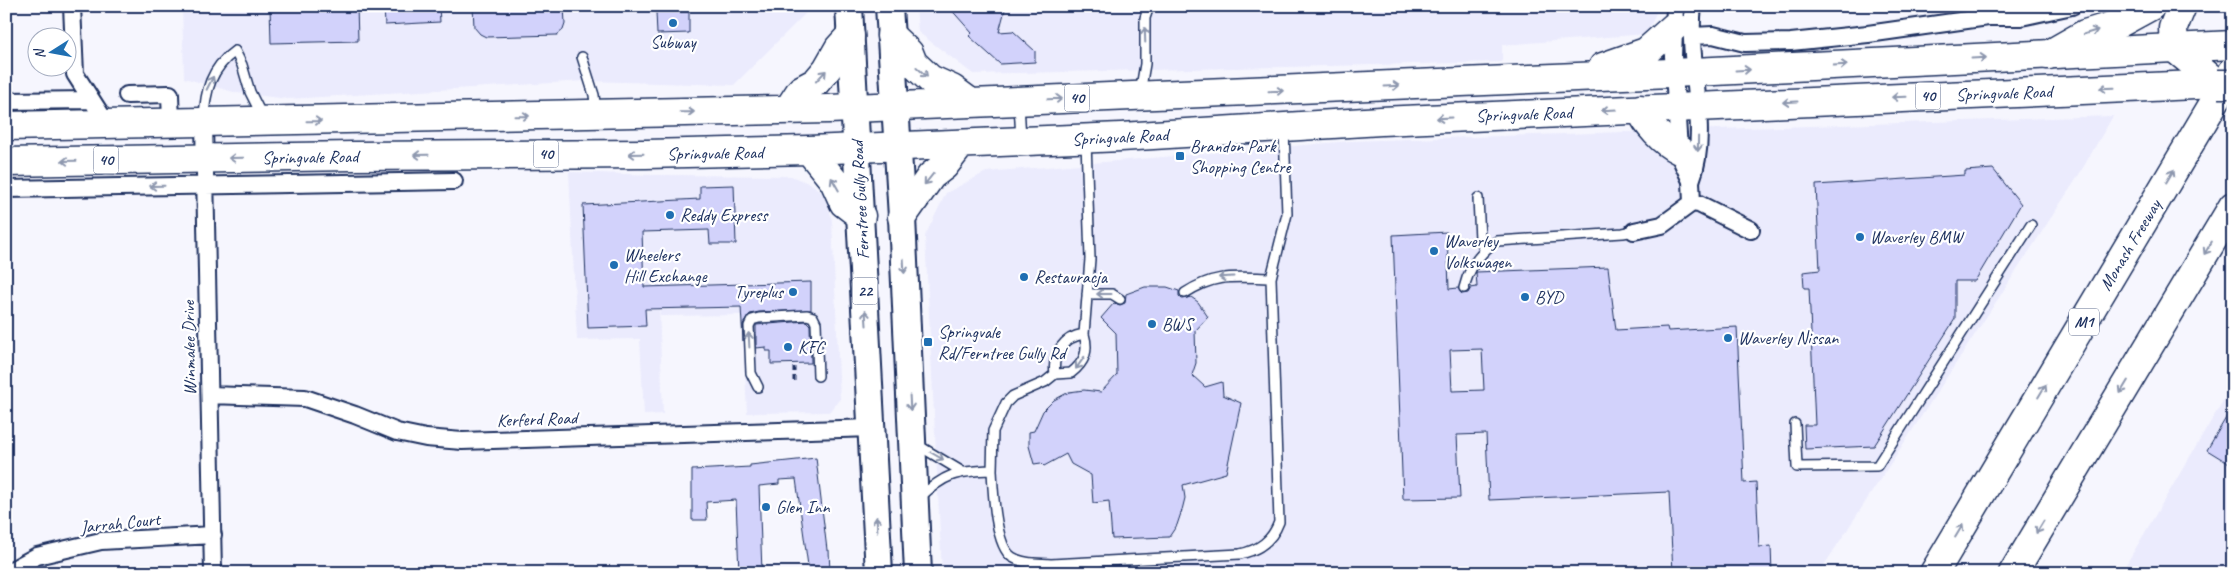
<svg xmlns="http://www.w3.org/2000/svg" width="2239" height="579" viewBox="0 0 2239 579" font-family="Caveat,sans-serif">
<rect width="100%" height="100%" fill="#f6f6fe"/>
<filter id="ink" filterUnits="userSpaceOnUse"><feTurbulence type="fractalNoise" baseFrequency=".02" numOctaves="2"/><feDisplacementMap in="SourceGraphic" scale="10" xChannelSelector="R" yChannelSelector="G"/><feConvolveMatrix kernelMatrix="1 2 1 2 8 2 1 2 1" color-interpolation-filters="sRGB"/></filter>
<g filter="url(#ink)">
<path fill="#ebebfd" d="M182,6H813L734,85L585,81L288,99L237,93L184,78Z
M916,6H1659L1647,34L1502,45V62L973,74L918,32Z
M2113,116L2077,178L1819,573H942L925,236L946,193L986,172L1351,141Z
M569,172L654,175L791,176L813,185L821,192L828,204L832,221L840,399L829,412L747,413L742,315L660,316L658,279L663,414L644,415L640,339L577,340Z
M2233,384V573H2121Z
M601,567L602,573H490V571Z"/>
<path fill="#d2d2fb" stroke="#1b2f5e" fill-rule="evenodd" d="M270,6H357L358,41L271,43Z
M384,6H439L440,22L385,25Z
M473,6H564L565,24L563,30L557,35L486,37L480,34L474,27Z
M948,6H1006L999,32L1013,31L1035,51V62L1000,64L969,36L972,33Z
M656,12H689V33L657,34Z
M1993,169L2021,204L1975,281H1955V319L1874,446L1805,449L1804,425H1815L1809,288H1804L1803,272L1820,270L1816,185L1965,175V171Z
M734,185L736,244H710L709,230L642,232L644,287L811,282V310L759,312L750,314L743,324V341L741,307L645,309L646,326L588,328L583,205L700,199V186Z
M1447,232L1449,289L1458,288L1462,294L1468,293L1471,288L1477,287L1476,272L1608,267L1616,330L1667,327L1668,331L1737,327L1744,483L1756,482L1759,547L1771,546L1772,573H1673L1669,492L1489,500L1486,434L1457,435L1460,498L1403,499L1393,235ZM1482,349L1484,390L1452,391L1450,350Z
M1145,287H1167L1179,291V296L1182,299L1191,297L1198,302L1208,317L1195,331L1196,363L1192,375L1205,387L1222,382L1223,395L1241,403L1226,473L1183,485L1185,498L1182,510L1177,525L1169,537L1112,539L1109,501L1093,503L1091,475L1071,464L1066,454L1044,466L1041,463L1034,464L1029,446V432L1034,431L1043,411L1054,400L1069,392L1084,390L1101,392L1117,375L1116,333L1101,318L1114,303L1120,305L1125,303L1126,294Z
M806,321L810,325L811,363L771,364V351H766V347L756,348V325Z
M2233,406V466L2207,450Z
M816,458L827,550H829L830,573H809L796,479L779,480V484L759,486L762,573H739L736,500L706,502L707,520H692V470L750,467V465Z"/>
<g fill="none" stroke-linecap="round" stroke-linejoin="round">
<defs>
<path id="service" d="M582,57L594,95L596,112
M1140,93L1145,64V18L1149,6
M1019,104L1021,139
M204,119C205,91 211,68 235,51L242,65L250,92L263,118
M1478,198L1480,239L1484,249
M1464,288C1469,267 1480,252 1497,241L1623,233L1634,231
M1185,293C1216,273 1235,277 1271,278
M1087,294H1112L1120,299
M1055,374C1052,354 1063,337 1084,334
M758,387L751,373L749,326L752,320L759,318L807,315L813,317L816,323L818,376
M1795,424L1797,467L1877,466L2031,225
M916,444L961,471
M992,470L993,431L1006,403L1013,396L1045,382L1055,374L1071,373C1085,362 1089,351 1084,334L1090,259L1086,141
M919,498C945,474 956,471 992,470C993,490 995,546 1012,557C1023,564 1038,563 1051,564L1240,554C1259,550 1272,541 1279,522L1271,278L1287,214L1284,130"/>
<path id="minor" d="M72,6L75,74L107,124
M1675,6L1673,56L1679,150L1680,157L1691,181L1692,203
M1692,36L1713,35L1745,43L1791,42L1868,34L1988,17H2021L2072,6
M127,95L170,94L171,123
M6,101L91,100
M204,122L213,573
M1691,181C1711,130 1686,61 1693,6
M6,189L454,181
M1634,231L1662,225L1692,203L1699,204L1751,230
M210,395L305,398L355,415L397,432L426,438L462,441L872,428
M6,573L37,556L101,541L213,535"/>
<path id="primary" d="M849,6L879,573
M889,6L902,217L918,573"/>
<path id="trunk" d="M891,36L909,53L913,63L930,79L952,89L971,103
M1603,67L1646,52L1674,27
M1640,109C1647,125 1663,142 1679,150
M788,110L801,90L816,82L827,69L839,48L850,36
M6,126L829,109L1694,72L2233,45
M809,150L834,181L844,203L861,216
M6,162L353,156L646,154L809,150L1121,137L1381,121L2218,84
M902,217L931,176L944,166L961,144"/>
<path id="motorway" d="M2182,6L2173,28L2174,48L2218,84
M2048,55L2085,34L2118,24L2151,6
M1934,573L2233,71
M2013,573L2233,206"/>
</defs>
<use href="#service" stroke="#1b2f5e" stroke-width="12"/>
<use href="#minor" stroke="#1b2f5e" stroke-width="20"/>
<use href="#primary" stroke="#1b2f5e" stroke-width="30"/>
<use href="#trunk" stroke="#1b2f5e" stroke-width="31"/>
<use href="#motorway" stroke="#1b2f5e" stroke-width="31"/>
<path stroke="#1b2f5e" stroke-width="3" stroke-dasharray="5 4" stroke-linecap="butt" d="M794,367V385"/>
<use href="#service" stroke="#fff" stroke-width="9"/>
<use href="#minor" stroke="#fff" stroke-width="16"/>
<use href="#primary" stroke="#fff" stroke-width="26"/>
<use href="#trunk" stroke="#fff" stroke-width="28"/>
<use href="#motorway" stroke="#fff" stroke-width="28"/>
<defs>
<path id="trunk-bridge" d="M2218,84H2233"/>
</defs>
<use href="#trunk-bridge" stroke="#1b2f5e" stroke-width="31" stroke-linecap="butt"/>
<use href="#trunk-bridge" stroke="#fff" stroke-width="28"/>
</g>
<defs><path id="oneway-shaft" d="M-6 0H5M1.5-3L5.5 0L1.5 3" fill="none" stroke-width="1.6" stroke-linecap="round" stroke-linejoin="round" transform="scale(1.25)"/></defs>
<g stroke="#8d97ae">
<use href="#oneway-shaft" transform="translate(2091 32) rotate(-17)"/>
<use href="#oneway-shaft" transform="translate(1145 35) rotate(-92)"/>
<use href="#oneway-shaft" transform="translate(1979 58) rotate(-3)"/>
<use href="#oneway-shaft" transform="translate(1840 65) rotate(-3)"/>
<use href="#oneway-shaft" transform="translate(1743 70) rotate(-3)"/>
<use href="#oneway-shaft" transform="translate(922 72) rotate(42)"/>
<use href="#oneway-shaft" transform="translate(821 76) rotate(-47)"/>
<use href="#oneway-shaft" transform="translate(210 83) rotate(-63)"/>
<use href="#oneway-shaft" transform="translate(1392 86) rotate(-3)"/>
<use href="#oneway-shaft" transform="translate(2107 88) rotate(178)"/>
<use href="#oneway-shaft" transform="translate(1276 91) rotate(-2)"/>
<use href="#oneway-shaft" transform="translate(1899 97) rotate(178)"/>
<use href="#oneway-shaft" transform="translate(1055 99) rotate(-2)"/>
<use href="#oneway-shaft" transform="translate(1790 102) rotate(177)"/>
<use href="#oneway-shaft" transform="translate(1609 110) rotate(177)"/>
<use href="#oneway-shaft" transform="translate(687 112) rotate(-1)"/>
<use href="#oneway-shaft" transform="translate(522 116) rotate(-1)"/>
<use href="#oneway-shaft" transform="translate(1444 118) rotate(177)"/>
<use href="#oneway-shaft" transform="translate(314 121) rotate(-1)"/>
<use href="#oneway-shaft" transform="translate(1698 144) rotate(91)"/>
<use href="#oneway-shaft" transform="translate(636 154) rotate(179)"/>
<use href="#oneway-shaft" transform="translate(421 155) rotate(179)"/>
<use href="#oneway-shaft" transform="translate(236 158) rotate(179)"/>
<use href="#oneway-shaft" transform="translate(69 161) rotate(179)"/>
<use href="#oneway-shaft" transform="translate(2170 176) rotate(-59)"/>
<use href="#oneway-shaft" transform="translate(929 179) rotate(129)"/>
<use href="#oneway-shaft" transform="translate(835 184) rotate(-120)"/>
<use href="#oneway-shaft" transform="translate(157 186) rotate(179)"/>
<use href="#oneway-shaft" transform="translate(2208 248) rotate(121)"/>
<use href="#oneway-shaft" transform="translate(904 266) rotate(87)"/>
<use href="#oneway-shaft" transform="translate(1226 277) rotate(177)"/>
<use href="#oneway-shaft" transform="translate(1104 294) rotate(-180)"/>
<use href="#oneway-shaft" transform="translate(866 318) rotate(-94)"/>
<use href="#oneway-shaft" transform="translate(749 340) rotate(-93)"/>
<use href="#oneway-shaft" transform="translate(1080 363) rotate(125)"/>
<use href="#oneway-shaft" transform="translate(2124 387) rotate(121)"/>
<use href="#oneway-shaft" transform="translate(2042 391) rotate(-59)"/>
<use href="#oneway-shaft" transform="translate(910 403) rotate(87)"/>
<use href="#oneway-shaft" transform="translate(937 456) rotate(30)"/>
<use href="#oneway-shaft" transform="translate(877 524) rotate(-93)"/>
<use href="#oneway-shaft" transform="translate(2040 527) rotate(121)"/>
<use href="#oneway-shaft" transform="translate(1959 531) rotate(-59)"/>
</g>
</g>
<g fill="#1f6fb2" stroke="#fff" stroke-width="2">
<circle cx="673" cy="23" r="5"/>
<rect x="1175" y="151" width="10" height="10" rx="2.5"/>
<circle cx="670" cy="215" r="5"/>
<circle cx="1860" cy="237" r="5"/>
<circle cx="1434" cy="251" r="5"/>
<circle cx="614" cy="265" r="5"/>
<circle cx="1024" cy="277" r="5"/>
<circle cx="793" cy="292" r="5"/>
<circle cx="1525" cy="297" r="5"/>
<circle cx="1152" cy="324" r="5"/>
<circle cx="1728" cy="338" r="5"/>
<rect x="923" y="337" width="10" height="10" rx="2.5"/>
<circle cx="788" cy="347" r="5"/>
<circle cx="766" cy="507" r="5"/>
</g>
<g text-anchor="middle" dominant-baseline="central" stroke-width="4.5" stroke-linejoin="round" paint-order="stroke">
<g fill="#fff" stroke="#5f6d8e" stroke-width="1">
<rect x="1915.5" y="82.5" width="25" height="27" rx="4"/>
<rect x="1064.5" y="84.5" width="25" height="27" rx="4"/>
<rect x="533.5" y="140.5" width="25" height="27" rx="4"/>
<rect x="93.5" y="146.5" width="25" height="27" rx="4"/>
<rect x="852.5" y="277.5" width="25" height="27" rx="4"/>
<rect x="2069" y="308.5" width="30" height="27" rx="4"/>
</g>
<g font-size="16" font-weight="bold" fill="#1b2f5e">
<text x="1928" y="96">40</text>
<text x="1077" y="98">40</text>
<text x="546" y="154">40</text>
<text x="106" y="160">40</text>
<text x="865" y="291">22</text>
<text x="2084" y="322">M1</text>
</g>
<g font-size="18" fill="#1b2f5e" stroke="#fff" text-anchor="start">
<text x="673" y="42" text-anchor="middle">Subway</text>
<text x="1190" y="146">Brandon Park<tspan x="1190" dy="21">Shopping Centre</tspan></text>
<text x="680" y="215">Reddy Express</text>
<text x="1870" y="237">Waverley BMW</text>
<text x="1444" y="241">Waverley<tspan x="1444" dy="21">Volkswagen</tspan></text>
<text x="624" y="255">Wheelers<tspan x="624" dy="21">Hill Exchange</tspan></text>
<text x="1034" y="277">Restauracja</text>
<text x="783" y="292" text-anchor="end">Tyreplus</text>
<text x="1535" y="297">BYD</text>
<text x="1162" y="324">BWS</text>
<text x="938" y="332">Springvale<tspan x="938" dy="21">Rd/Ferntree Gully Rd</tspan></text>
<text x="1738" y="338">Waverley Nissan</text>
<text x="798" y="347">KFC</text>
<text x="776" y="507">Glen Inn</text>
</g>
<g font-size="18" fill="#1b2f5e" stroke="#fff">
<text transform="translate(2004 93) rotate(-2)">Springvale Road</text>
<text transform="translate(1524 114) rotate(-2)">Springvale Road</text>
<text transform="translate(1120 137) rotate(-3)">Springvale Road</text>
<text transform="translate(715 153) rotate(-1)">Springvale Road</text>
<text transform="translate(310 157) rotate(-1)">Springvale Road</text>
<text transform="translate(860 200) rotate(-93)">Ferntree Gully Road</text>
<text transform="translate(2130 245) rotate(-59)">Monash Freeway</text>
<text transform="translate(189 348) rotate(-91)">Winmalee Drive</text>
<text transform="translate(537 419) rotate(-2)">Kerferd Road</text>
<text transform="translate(120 523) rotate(-6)">Jarrah Court</text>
</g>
</g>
<rect width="2239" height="579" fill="none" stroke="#fff" stroke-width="25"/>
<rect x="12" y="12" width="2214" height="554" fill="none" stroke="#1b2f5e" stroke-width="2" filter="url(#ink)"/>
<g transform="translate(52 52) rotate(259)"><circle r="24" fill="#ffffff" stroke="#a4acbf"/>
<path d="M0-4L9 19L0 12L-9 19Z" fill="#1f6fb2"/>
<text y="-8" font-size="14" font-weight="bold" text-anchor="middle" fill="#1b2f5e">N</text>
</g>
</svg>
